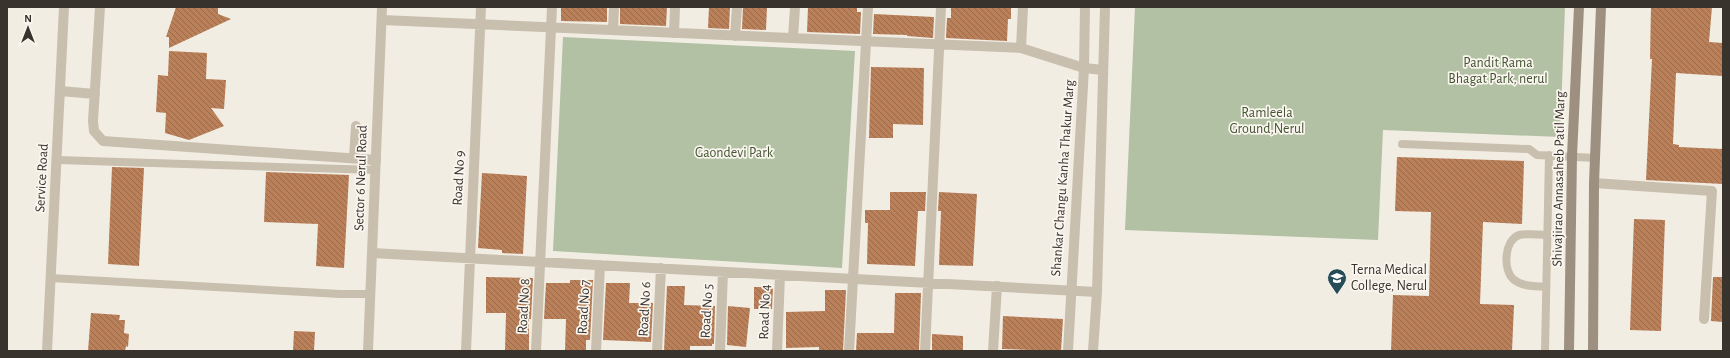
<svg xmlns="http://www.w3.org/2000/svg" width="1730" height="358" viewBox="0 0 1730 358" font-family="'Alegreya Sans',sans-serif">
<defs>
<pattern id="building-back-hatch" width="6" height="6" patternUnits="userSpaceOnUse"><rect width="6" height="6" fill="#ba8059"/><path d="M-1 5l2 2M0 0l6 6M5-1l2 2" fill="none" stroke="#98694a"/></pattern>
</defs>
<rect width="100%" height="100%" fill="#f2ede3"/>
<path fill="#b2c0a4" d="M1135,7H1565L1560,137L1383,130L1378,240L1125,230Z
M563,37L855,51L842,268L553,251Z"/>
<path fill="url(#building-back-hatch)" d="M176,7H218V14L231,19L169,48V37H166Z
M561,7H607V22L561,21Z
M620,7H667L666,26L620,24Z
M709,7H730L729,29L708,28Z
M743,7H767L766,30L742,29Z
M808,7H857V12H861L860,34L807,32Z
M951,7H1011V19H1008L1007,41L946,38L947,18H951Z
M1651,7H1712L1709,42L1723,43V76L1676,73L1673,144L1679,145V147L1723,149V184L1646,180L1652,59H1650Z
M874,14L934,17L933,38L907,36V35L873,34Z
M169,51L207,53L206,79L226,80L224,109L211,108L224,126L189,140L165,133L166,113L156,112L158,75L168,76Z
M871,67L924,68L923,125L893,124V138H869Z
M1397,157L1524,161L1522,224L1483,222L1480,304L1514,305L1512,351H1391L1393,295L1429,296L1431,212L1395,211Z
M112,167L144,168L139,266L108,264Z
M266,172L349,175L344,268L316,266L318,224L264,222Z
M482,173L527,176L523,254L502,253V250L478,248Z
M890,192H926L925,211H918L915,266L867,264L868,223H865V210H890Z
M939,192L977,194L973,266L939,265L941,211H938Z
M1634,219L1665,220L1661,331L1630,330Z
M486,277L533,278L531,319H529V351H505L506,313H486Z
M1713,277H1723V322L1711,321Z
M570,280H593L590,340H586V351H565L566,319H544L546,283H570Z
M606,283H630L629,303H653L651,342L603,340Z
M667,286H685L684,305L715,306L714,344H712V346H690V351H664Z
M754,287H773L772,309H754Z
M825,290H846L843,351H819V347L786,348V312L825,311Z
M895,293H921L919,351H856L857,333H894Z
M728,306L750,308L746,347L727,345Z
M91,313L120,315L119,320H125L124,333L129,334L128,347L126,346L125,351H88Z
M1003,316L1063,319L1061,351L1002,349Z
M294,331L315,332L314,351H293Z
M932,334L963,336V351H932Z"/>
<g fill="none" stroke-linecap="round" stroke-linejoin="round">
<path stroke="#c9bfaf" stroke-width="8" d="M1402,144L1529,149L1537,155L1595,158
M57,160L376,170
M50,278L340,294H370
M1546,287C1536,286 1522,287 1513,279C1503,269 1504,241 1519,235C1527,233 1539,235 1547,235
M1545,351L1549,155"/>
<path stroke="#c9bfaf" stroke-width="10" d="M100,7L93,121L94,131L103,141L376,160
M382,20L1021,48L1084,68L1103,70
M613,30L614,7
M674,33L675,7
M735,36L737,7
M793,38L795,7
M1021,48L1023,7
M60,91L95,94
M354,158L356,126
M1594,183L1712,191L1704,319
M372,253L1097,292
M47,351L64,7
M466,351L481,7
M536,351L552,7
M596,351L600,265
M657,351L661,268
M720,351L723,272
M777,351L780,275
M849,351L868,7
M925,351L941,7
M993,351L997,286"/>
<path stroke="#c9bfaf" stroke-width="10" d="M368,351L382,7
M1068,351L1084,68L1085,7
M1093,351L1097,292L1105,7"/>
<path stroke="#9d9081" stroke-width="10" d="M1569,351L1572,156L1579,7
M1593,351L1594,183L1601,7"/>
</g>
<defs>
<symbol id="university-pin" viewBox="-11 -11 22 30"><path d="M0 17L-7.5 6A9.5 9.5 0 1 1 7.5 6Z" fill="#264c57" stroke="#faf6ef"/><path d="M0-5L7-2L0 1L-7-2ZM-4 1L0 2.5L4 1V4Q0 6-4 4Z" fill="#fff"/></symbol>
</defs>
<g fill-rule="evenodd">
<use href="#university-pin" x="1326" y="267" width="22" height="30"/>
</g>
<g text-anchor="middle" dominant-baseline="central" stroke-width="3.5" stroke-linejoin="round" paint-order="stroke">
<g font-size="14" fill="#435533" stroke="#faf6ef">
<text x="1498" y="63">Pandit Rama<tspan x="1498" dy="16">Bhagat Park, nerul</tspan></text>
<text x="1267" y="113">Ramleela<tspan x="1267" dy="16">Ground,Nerul</tspan></text>
<text x="734" y="153">Gaondevi Park</text>
</g>
<g font-size="14" fill="#39332d" stroke="#faf6ef">
<text transform="translate(42 178) rotate(-87)">Service Road</text>
<text transform="translate(361 178) rotate(-88)">Sector 6 Nerul Road</text>
<text transform="translate(459 178) rotate(-87)">Road No 9</text>
<text transform="translate(1063 178) rotate(-86)">Shankar Changu Kanha Thakur Marg</text>
<text transform="translate(1559 179) rotate(-89)">Shivajirao Annasaheb Patil Marg</text>
<text transform="translate(524 306) rotate(-87)">Road No 8</text>
<text transform="translate(584 307) rotate(-87)">Road No 7</text>
<text transform="translate(645 309) rotate(-87)">Road No 6</text>
<text transform="translate(707 311) rotate(-87)">Road No 5</text>
<text transform="translate(765 312) rotate(-88)">Road No 4</text>
</g>
<g font-size="14" fill="#39332d" stroke="#faf6ef" text-anchor="start">
<text x="1351" y="270">Terna Medical<tspan x="1351" dy="16">College, Nerul</tspan></text>
</g>
</g>
<rect width="1730" height="358" fill="none" stroke="#39332d" stroke-width="16"/>
<g transform="translate(28 28)" stroke="#faf6ef" stroke-width="3" paint-order="stroke">
<path d="M0-3L7 15L0 10L-7 15Z" fill="#39332d"/>
<text y="-6" font-size="11" font-weight="bold" text-anchor="middle" fill="#39332d">N</text>
</g>
</svg>
